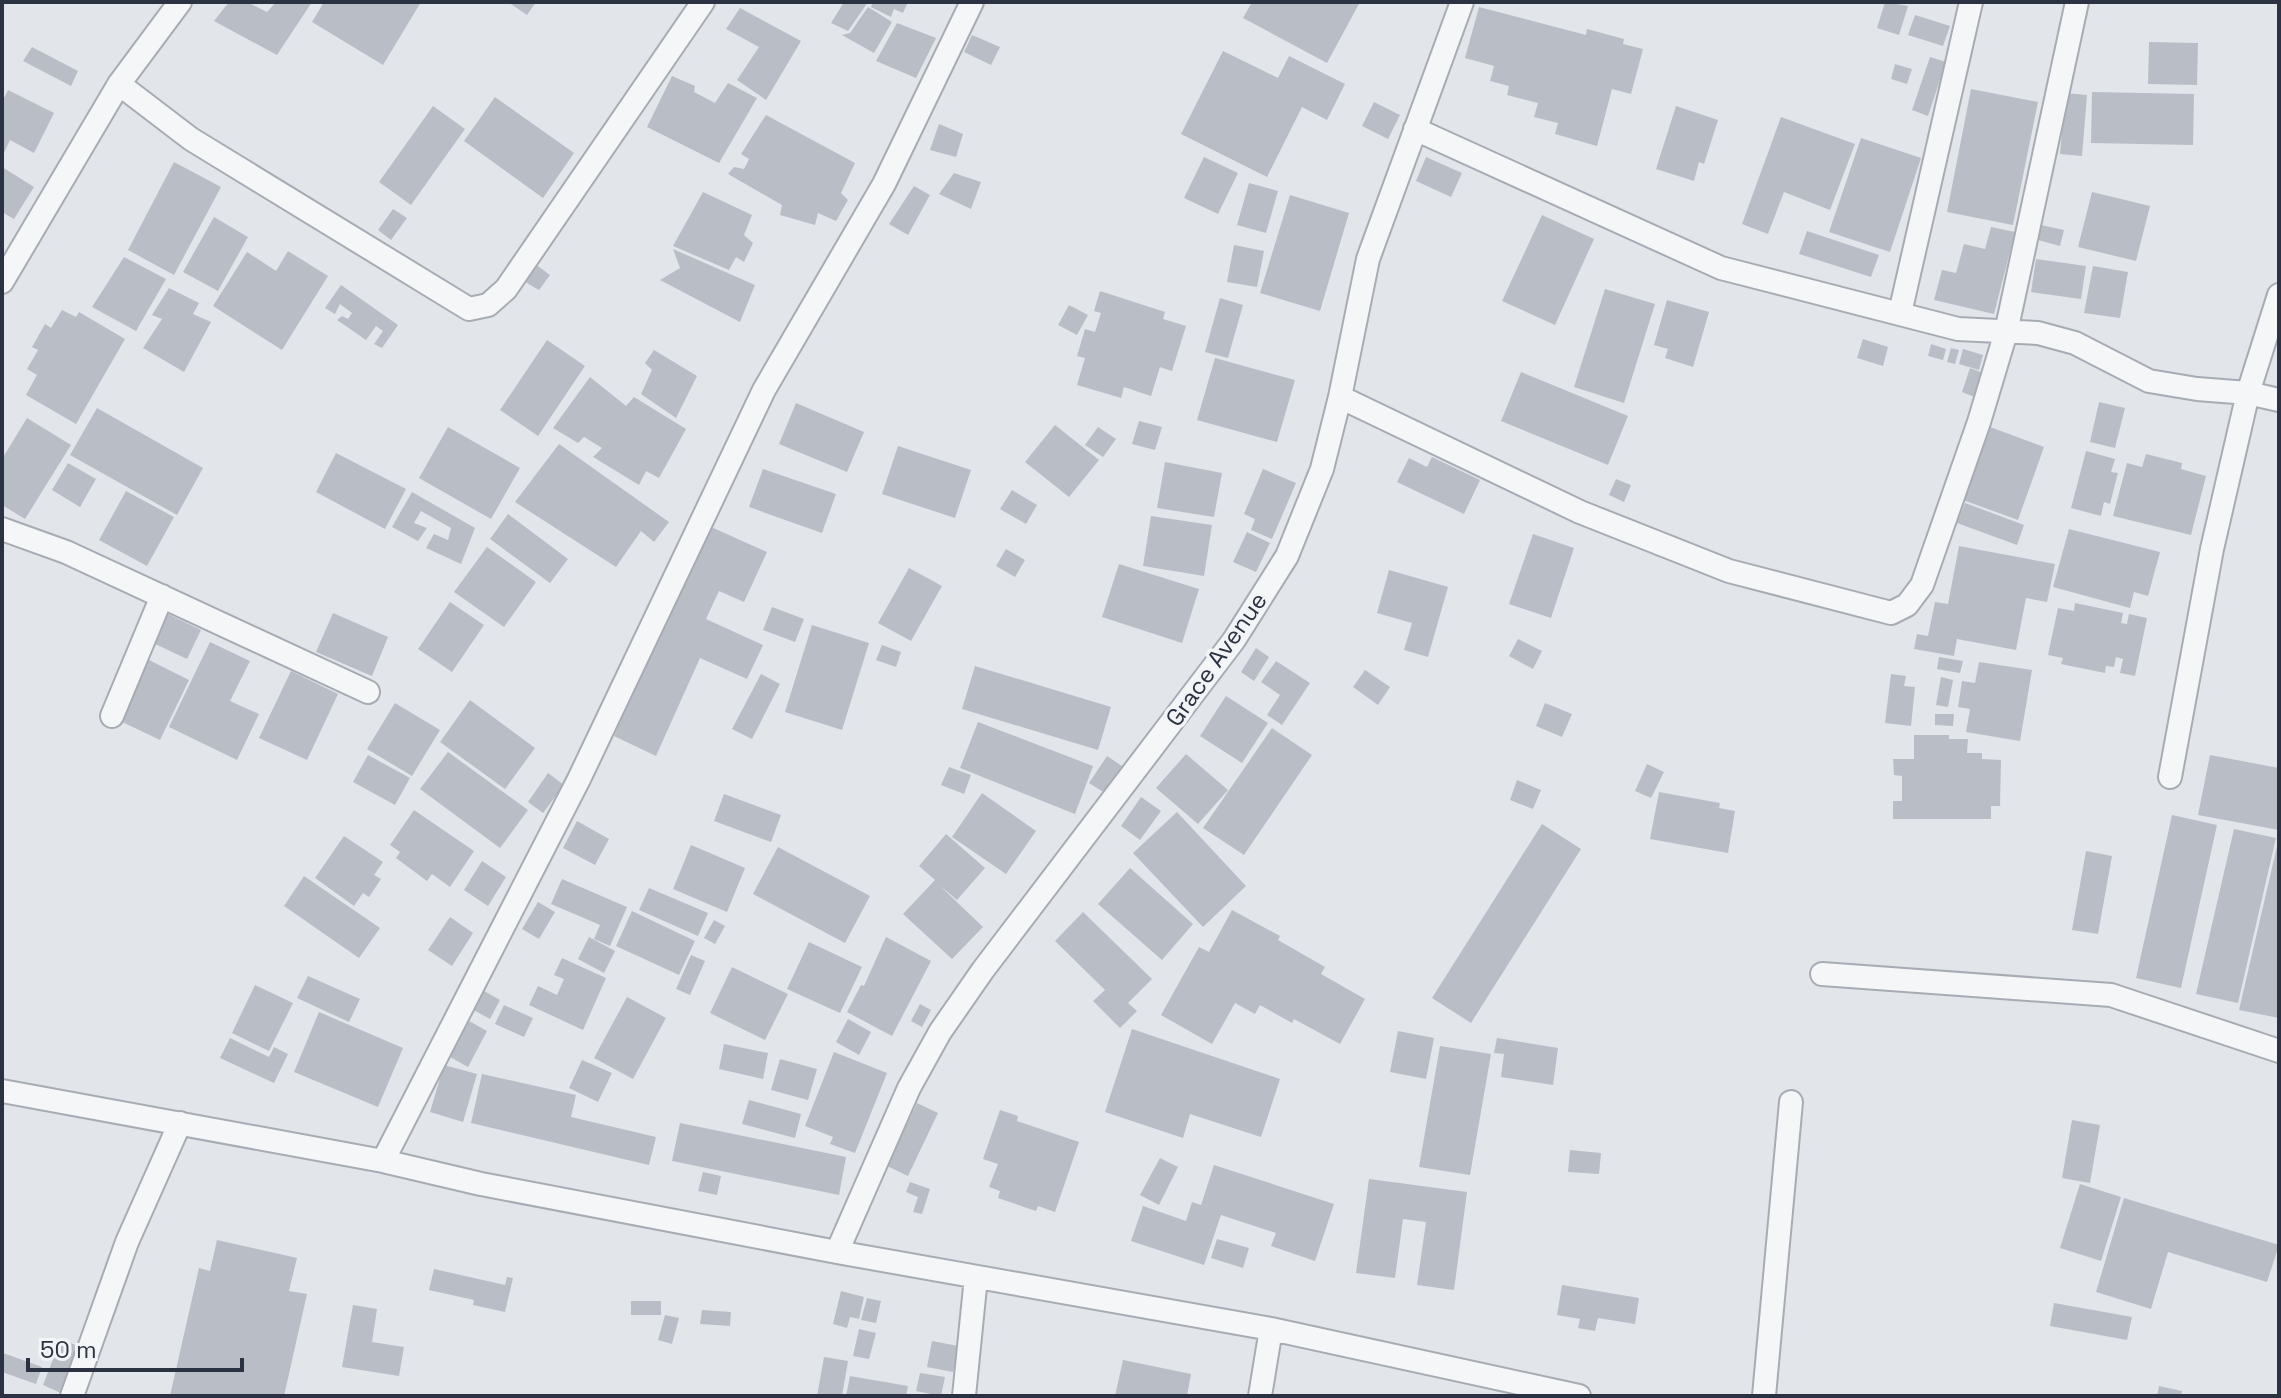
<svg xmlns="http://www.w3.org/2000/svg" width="2281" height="1398" viewBox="0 0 2281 1398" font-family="'Space Grotesk',sans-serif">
<rect width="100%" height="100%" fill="#e2e5ea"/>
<path fill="#b9bec6" d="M229,2H247L267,12L276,2H312L277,55L214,21Z
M324,2H421L383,65L312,22Z
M508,2H536L527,15Z
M844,2H868L848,31L831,23Z
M873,2H908L903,13L894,9L891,17L871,7Z
M1252,2H1360L1327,63L1243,18Z
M1885,2L1908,6L1899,35L1877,28Z
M868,7L892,22L874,53L842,35L850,33Z
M1479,7L1586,35L1587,29L1624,39L1623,44L1643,49L1631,94L1612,89L1597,146L1555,134L1558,123L1534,117L1538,103L1507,95L1509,86L1490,81L1494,66L1465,58Z
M740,8L801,41L766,100L737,80L759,47L726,29Z
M1915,15L1950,26L1943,46L1908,35Z
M897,23L936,38L916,78L876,61Z
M972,35L1000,47L991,65L964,52Z
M2149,42L2198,43L2197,85L2148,84Z
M32,47L78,71L71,86L23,61Z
M1223,51L1278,78L1289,56L1345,84L1327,120L1302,107L1267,177L1181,134Z
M1930,57L1946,62L1928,116L1912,110Z
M1895,64L1912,69L1907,84L1891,79Z
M672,76L695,86L694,92L715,103L728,83L757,98L719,163L647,127Z
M1971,89L2038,102L2013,225L1947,212Z
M8,90L54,113L34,153L10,140L2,157V102Z
M2092,92L2194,94L2193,145L2091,143Z
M2065,93L2087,95L2082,156L2060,154Z
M495,97L574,153L543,198L464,141Z
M1374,102L1400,115L1388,139L1362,126Z
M433,106L465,129L411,205L379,182Z
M1676,106L1718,120L1704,164L1699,162L1694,181L1656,169Z
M766,115L855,163L841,193L848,200L836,221L818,213L815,225L780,215L782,205L728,174L734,167L744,169L749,159L741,154Z
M1781,117L1855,144L1830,210L1784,192L1768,234L1742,224Z
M939,124L963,134L956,157L930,150Z
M1861,138L1921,158L1890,252L1829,232Z
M1204,157L1238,173L1218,214L1184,198Z
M1426,157L1462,173L1451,197L1416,181Z
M174,162L221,187L174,275L128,250Z
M2,167L34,187L14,219L2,212Z
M954,173L981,182L971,209L939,194Z
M1249,183L1278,191L1266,233L1237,225Z
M914,186L930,195L908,235L889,224Z
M703,192L752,215L744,235L753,243L744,262L736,257L729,270L673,246Z
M2092,192L2150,206L2136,261L2078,247Z
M1290,195L1349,213L1320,311L1260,293Z
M393,209L407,218L391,240L378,230Z
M1542,215L1594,239L1555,325L1502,301Z
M214,217L248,237L218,291L183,272Z
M2041,225L2064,230L2060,246L2038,240Z
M1991,227L2015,232L1994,314L1934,300L1942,270L1956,273L1964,244L1985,249Z
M1807,231L1879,255L1871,277L1799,254Z
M1234,245L1264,251L1257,287L1227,282Z
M673,249L755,285L740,322L660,280L680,268Z
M288,251L328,276L282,350L213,306L247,252L276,271Z
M124,257L166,279L136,331L92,307Z
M2036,259L2086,266L2081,299L2031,292Z
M531,261L550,275L539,290L520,279Z
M2093,266L2128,272L2120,318L2084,313Z
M341,285L398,325L382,348L374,344L383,331L376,326L366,340L337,320L342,316L348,319L352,313L340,304L335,314L325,308Z
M169,288L199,303L193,314L211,322L184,372L143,348L162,319L152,315Z
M1605,289L1655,304L1624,403L1574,387Z
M1100,291L1165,312L1163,319L1186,326L1172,371L1160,367L1151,396L1124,387L1121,398L1077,385L1085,358L1077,356L1085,329L1095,332L1101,313L1094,311Z
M1220,298L1243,305L1228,358L1205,352Z
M1667,300L1709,312L1693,367L1665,358L1668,349L1654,345Z
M1069,305L1088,315L1077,335L1058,325Z
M62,310L76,317L79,312L125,339L76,424L26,395L37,375L27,369L38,350L32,347L45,324L51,328Z
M1863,339L1888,347L1883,366L1857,358Z
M547,340L585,366L538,436L500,410Z
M1931,344L1946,349L1943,360L1928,356Z
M1951,348L1959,350L1955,364L1947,362Z
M1963,349L1983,355L1979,370L1959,364Z
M654,350L697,376L676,418L641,394L652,370L645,363Z
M1215,358L1295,380L1277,442L1197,420Z
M1970,368L1986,374L1977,398L1962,392Z
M1521,372L1628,416L1608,465L1501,421Z
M590,377L626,406L634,397L686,429L659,478L646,471L639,485L593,457L602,448L584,437L578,443L553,428Z
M2099,402L2125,408L2115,448L2090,442Z
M796,403L864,432L847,472L779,444Z
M97,408L203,468L177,515L70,455Z
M27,418L71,445L25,519L2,505V459Z
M1139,421L1162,427L1155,450L1132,444Z
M1055,425L1099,460L1069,497L1025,462Z
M448,427L520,468L491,519L419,478Z
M1098,427L1116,439L1103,457L1085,445Z
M1990,427L2044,447L2018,520L1963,500Z
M559,444L669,522L654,542L641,531L616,567L515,502Z
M898,446L971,470L955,518L882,494Z
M2086,451L2115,459L2111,472L2118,473L2110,504L2104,502L2101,516L2071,508Z
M336,453L406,489L385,529L316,492Z
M2146,454L2182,463L2181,469L2206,476L2191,535L2113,516L2127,463L2142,467Z
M1432,457L1480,480L1464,514L1397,482L1409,458L1427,467Z
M1165,462L1222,473L1214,517L1157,508Z
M68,463L96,479L80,507L52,490Z
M763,469L836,494L822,533L749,507Z
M1263,469L1296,483L1272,539L1251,530L1255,519L1244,514Z
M1616,479L1631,485L1624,502L1609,495Z
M1012,490L1037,505L1026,524L1000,509Z
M126,491L174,517L147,566L99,540Z
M412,492L475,528L461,564L426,548L434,534L448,540L451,528L421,511L414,523L427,528L418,541L392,527Z
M1965,503L2024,525L2017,545L1957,523Z
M508,514L568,559L550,583L490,539Z
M1151,516L1212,525L1204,576L1143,566Z
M709,526L767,552L744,602L719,591L706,619L763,645L747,679L700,658L656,756L614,736Z
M2069,529L2160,552L2148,596L2134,592L2130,608L2053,587Z
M1247,532L1270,543L1256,572L1233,562Z
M1533,534L1574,548L1551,618L1509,604Z
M1959,546L2055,564L2047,602L2026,598L2016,650L1957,639L1954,656L1914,649L1917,634L1928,636L1935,602L1948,604Z
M487,547L536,582L504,627L454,592Z
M1006,549L1025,560L1015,577L996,566Z
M1119,564L1199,589L1182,643L1102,617Z
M909,568L942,586L911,641L878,623Z
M1389,570L1448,587L1428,657L1404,650L1412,623L1377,613Z
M450,602L484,625L452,672L418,649Z
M2075,603L2123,613L2121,623L2127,624L2129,614L2147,618L2135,676L2120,673L2123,659L2116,657L2114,667L2106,666L2105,673L2061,664L2063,658L2048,655L2058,608L2074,611Z
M772,607L804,619L795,642L763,630Z
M166,613L201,630L187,659L151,642Z
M333,613L388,637L372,676L316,652Z
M812,625L869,643L842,730L785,712Z
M1518,639L1542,651L1533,669L1509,656Z
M210,642L250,661L230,701L259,714L237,760L169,727Z
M882,645L901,652L896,667L876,660Z
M1256,648L1269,657L1254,681L1241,672Z
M1939,657L1963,661L1960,673L1937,669Z
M145,658L189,680L160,740L116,719Z
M1276,661L1310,683L1282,725L1267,715L1280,695L1261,682Z
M1979,662L2032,670L2020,741L1966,732L1970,709L1958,707L1962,681L1975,683Z
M975,666L1111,707L1098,750L962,709Z
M1365,670L1390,687L1378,705L1353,687Z
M291,671L338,694L307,760L259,738Z
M761,674L780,684L752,739L732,729Z
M1891,674L1906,676L1904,686L1915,687L1911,726L1885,723Z
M1941,677L1953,680L1948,707L1936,705Z
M1226,696L1268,723L1242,763L1200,736Z
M470,700L535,748L505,789L440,742Z
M395,703L440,730L412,776L367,749Z
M1545,703L1572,714L1562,737L1536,726Z
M1935,714H1954L1953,726L1935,725Z
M978,722L1093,766L1075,814L960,768Z
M1272,728L1312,755L1244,855L1203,828Z
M1914,735H1949V739H1968L1967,753H1982V759L2001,760L2000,806H1991V819H1893V801H1902V776L1894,775L1893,759H1914Z
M448,752L528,810L500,848L420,789Z
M1186,754L1228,790L1198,824L1156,788Z
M368,755L410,778L395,805L353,782Z
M2210,755L2279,768V830L2198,815Z
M1107,756L1125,768L1108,795L1089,783Z
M1647,764L1664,772L1651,798L1635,791Z
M949,767L971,775L964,794L941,785Z
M548,773L564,785L543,813L528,802Z
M1517,780L1541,790L1533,809L1510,800Z
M1659,792L1720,803L1719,808L1735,811L1728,853L1650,839Z
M982,793L1036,831L1006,874L952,837Z
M724,794L781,815L771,842L714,821Z
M1141,797L1161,811L1140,840L1121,826Z
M414,810L474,851L450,887L432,874L427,881L396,858L400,852L390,845Z
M1177,812L1246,886L1203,927L1133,853Z
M2172,815L2217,825L2181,988L2136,978Z
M577,821L609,839L595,865L563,848Z
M1542,824L1581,849L1471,1023L1432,998Z
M2234,829L2276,838L2238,1003L2196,994Z
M946,834L985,868L957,900L939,885L983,927L952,959L903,914L935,880L919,866Z
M344,836L383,862L374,875L381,879L369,897L363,893L354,906L315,878Z
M2278,842H2279V1018L2239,1010Z
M691,845L745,868L727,912L673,889Z
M778,847L870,896L845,943L753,894Z
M2086,851L2112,856L2098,934L2072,930Z
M482,861L506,877L488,906L464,890Z
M1130,868L1193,924L1162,960L1098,904Z
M304,876L380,928L359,958L284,906Z
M562,879L627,907L610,946L594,939L600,925L551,904Z
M649,888L708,913L698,936L639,910Z
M538,902L555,912L539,939L522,929Z
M1232,910L1280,936L1278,940L1325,967L1321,974L1365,999L1340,1044L1294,1019L1292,1023L1260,1005L1255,1014L1235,1003L1212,1044L1161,1015L1199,947L1209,952Z
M632,911L695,941L679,975L616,946Z
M1083,912L1152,979L1128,1003L1137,1011L1120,1028L1093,1001L1105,990L1055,941Z
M450,917L473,933L452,966L428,950Z
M714,920L725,926L715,944L704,938Z
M589,937L615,951L604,973L578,959Z
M886,937L931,961L892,1036L847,1012L861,985L864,986Z
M809,942L862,967L840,1013L787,989Z
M691,955L705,961L690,995L676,989Z
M562,958L606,978L583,1030L529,1005L538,986L557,995L564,979L554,975Z
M732,967L788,994L765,1040L710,1013Z
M308,976L360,999L349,1022L297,998Z
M255,985L293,1003L269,1051L232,1033Z
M479,988L500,1000L490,1019L468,1007Z
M627,997L666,1018L633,1079L594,1058Z
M920,1004L931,1010L922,1027L911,1021Z
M504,1005L533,1018L524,1037L495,1024Z
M319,1012L403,1048L378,1107L294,1072Z
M462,1017L487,1031L468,1067L443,1053Z
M848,1019L871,1032L859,1055L836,1042Z
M1132,1029L1280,1079L1261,1137L1190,1114L1183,1138L1105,1112Z
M1398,1031L1434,1038L1426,1079L1390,1072Z
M230,1038L269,1057L274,1047L288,1054L274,1083L220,1058Z
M1497,1038L1558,1048L1553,1085L1501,1077L1504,1054L1494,1053Z
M724,1044L768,1053L763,1079L719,1069Z
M1440,1046L1491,1054L1470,1175L1419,1167Z
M834,1052L887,1073L855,1153L830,1144L833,1137L805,1126Z
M780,1059L817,1069L808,1100L771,1090Z
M582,1060L612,1073L598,1102L569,1088Z
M444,1065L477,1074L463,1122L430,1112Z
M482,1074L576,1095L571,1117L656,1137L649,1165L471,1123Z
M749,1100L801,1114L795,1138L742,1124Z
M917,1103L938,1113L908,1176L887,1166Z
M1000,1110L1018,1116L1017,1121L1079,1142L1055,1212L1038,1206L1036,1211L998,1198L1000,1191L989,1187L998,1164L983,1159Z
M2072,1120L2100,1125L2090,1183L2062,1178Z
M680,1123L846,1157L839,1195L672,1161Z
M1570,1150L1601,1153L1599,1174L1568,1172Z
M1160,1158L1178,1167L1159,1205L1140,1195Z
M1214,1165L1334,1204L1315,1261L1271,1246L1276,1233L1221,1215L1204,1265L1131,1241L1143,1206L1186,1221L1192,1202L1201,1205Z
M703,1172L721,1176L717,1195L698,1191Z
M1369,1179L1467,1192L1454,1290L1417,1285L1426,1222L1403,1219L1395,1278L1356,1273Z
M910,1182L930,1189L922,1214L913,1212L918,1197L906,1192Z
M2080,1184L2121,1197L2101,1261L2060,1248Z
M2124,1198L2279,1245L2267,1282L2168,1252L2151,1309L2096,1292Z
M1217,1239L1249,1248L1243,1268L1211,1258Z
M217,1240L297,1258L289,1291L307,1294L284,1396H170L199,1268L210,1271Z
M434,1269L505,1285L507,1277L513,1278L505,1312L473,1305L474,1300L429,1290Z
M1562,1285L1639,1298L1635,1324L1598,1318L1595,1331L1578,1328L1580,1319L1557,1315Z
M841,1291L864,1297L859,1319L850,1317L847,1328L833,1324Z
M867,1298L881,1301L876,1323L861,1320Z
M631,1301H661V1315H631Z
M2054,1303L2132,1317L2127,1340L2050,1326Z
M353,1305L377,1309L372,1342L404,1347L399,1376L342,1367Z
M702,1310L731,1312L730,1326L700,1324Z
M665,1315L679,1318L672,1344L658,1340Z
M859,1329L876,1333L869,1359L853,1356Z
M61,1339L80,1347L61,1393L43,1385Z
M932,1341L958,1346L953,1372L927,1367Z
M3,1353L42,1367L36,1384L2,1372Z
M824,1357L848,1361L842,1396H817Z
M1123,1360L1191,1374L1187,1396H1115Z
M920,1373L945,1377L941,1396L916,1391Z
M850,1376L908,1386L906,1396H846Z
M2159,1386L2182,1391L2181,1396H2157Z"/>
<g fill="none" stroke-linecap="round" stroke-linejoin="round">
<defs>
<path id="minor" d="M119,84L191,139L469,309L488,305L506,289L703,2
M1415,129L1721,268L1958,329L2038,333L2075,343L2149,381L2197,389L2248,393L2279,400
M2,282L119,84L180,2
M1900,313L1971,2
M1340,397L1580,512L1729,571L1891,613L1907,605L1922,585L1979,422L2006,332L2077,2
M2,529L66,552L368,692
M112,716L162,596
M2170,777L2212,549L2248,393L2279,295
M1822,974L2111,995L2279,1051
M2,1091L383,1161L481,1184L837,1252L1271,1329L1579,1396
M383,1161L579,779L764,390L884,184L972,2
M837,1252L909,1088L940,1032L983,970L1234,640L1287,556L1322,469L1340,397L1368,259L1462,2
M72,1396L127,1242L180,1123
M964,1396L976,1277
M1260,1396L1271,1329
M1764,1396L1791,1102"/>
</defs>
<use href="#minor" stroke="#a7acb4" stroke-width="26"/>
<use href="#minor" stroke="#f5f6f8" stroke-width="22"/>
</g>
<g text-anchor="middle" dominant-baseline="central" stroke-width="7" stroke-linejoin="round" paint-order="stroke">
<g font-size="24" fill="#2b3241" stroke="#f2f4f7">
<text transform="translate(1216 659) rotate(-55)">Grace Avenue</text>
</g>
</g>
<rect width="2281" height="1398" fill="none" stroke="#2b3241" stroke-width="8"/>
<path d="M28 1358v12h214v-12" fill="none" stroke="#2b3241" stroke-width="4"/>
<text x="40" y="1358" font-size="24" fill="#2b3241" stroke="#f2f4f7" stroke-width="6" paint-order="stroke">50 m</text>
</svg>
